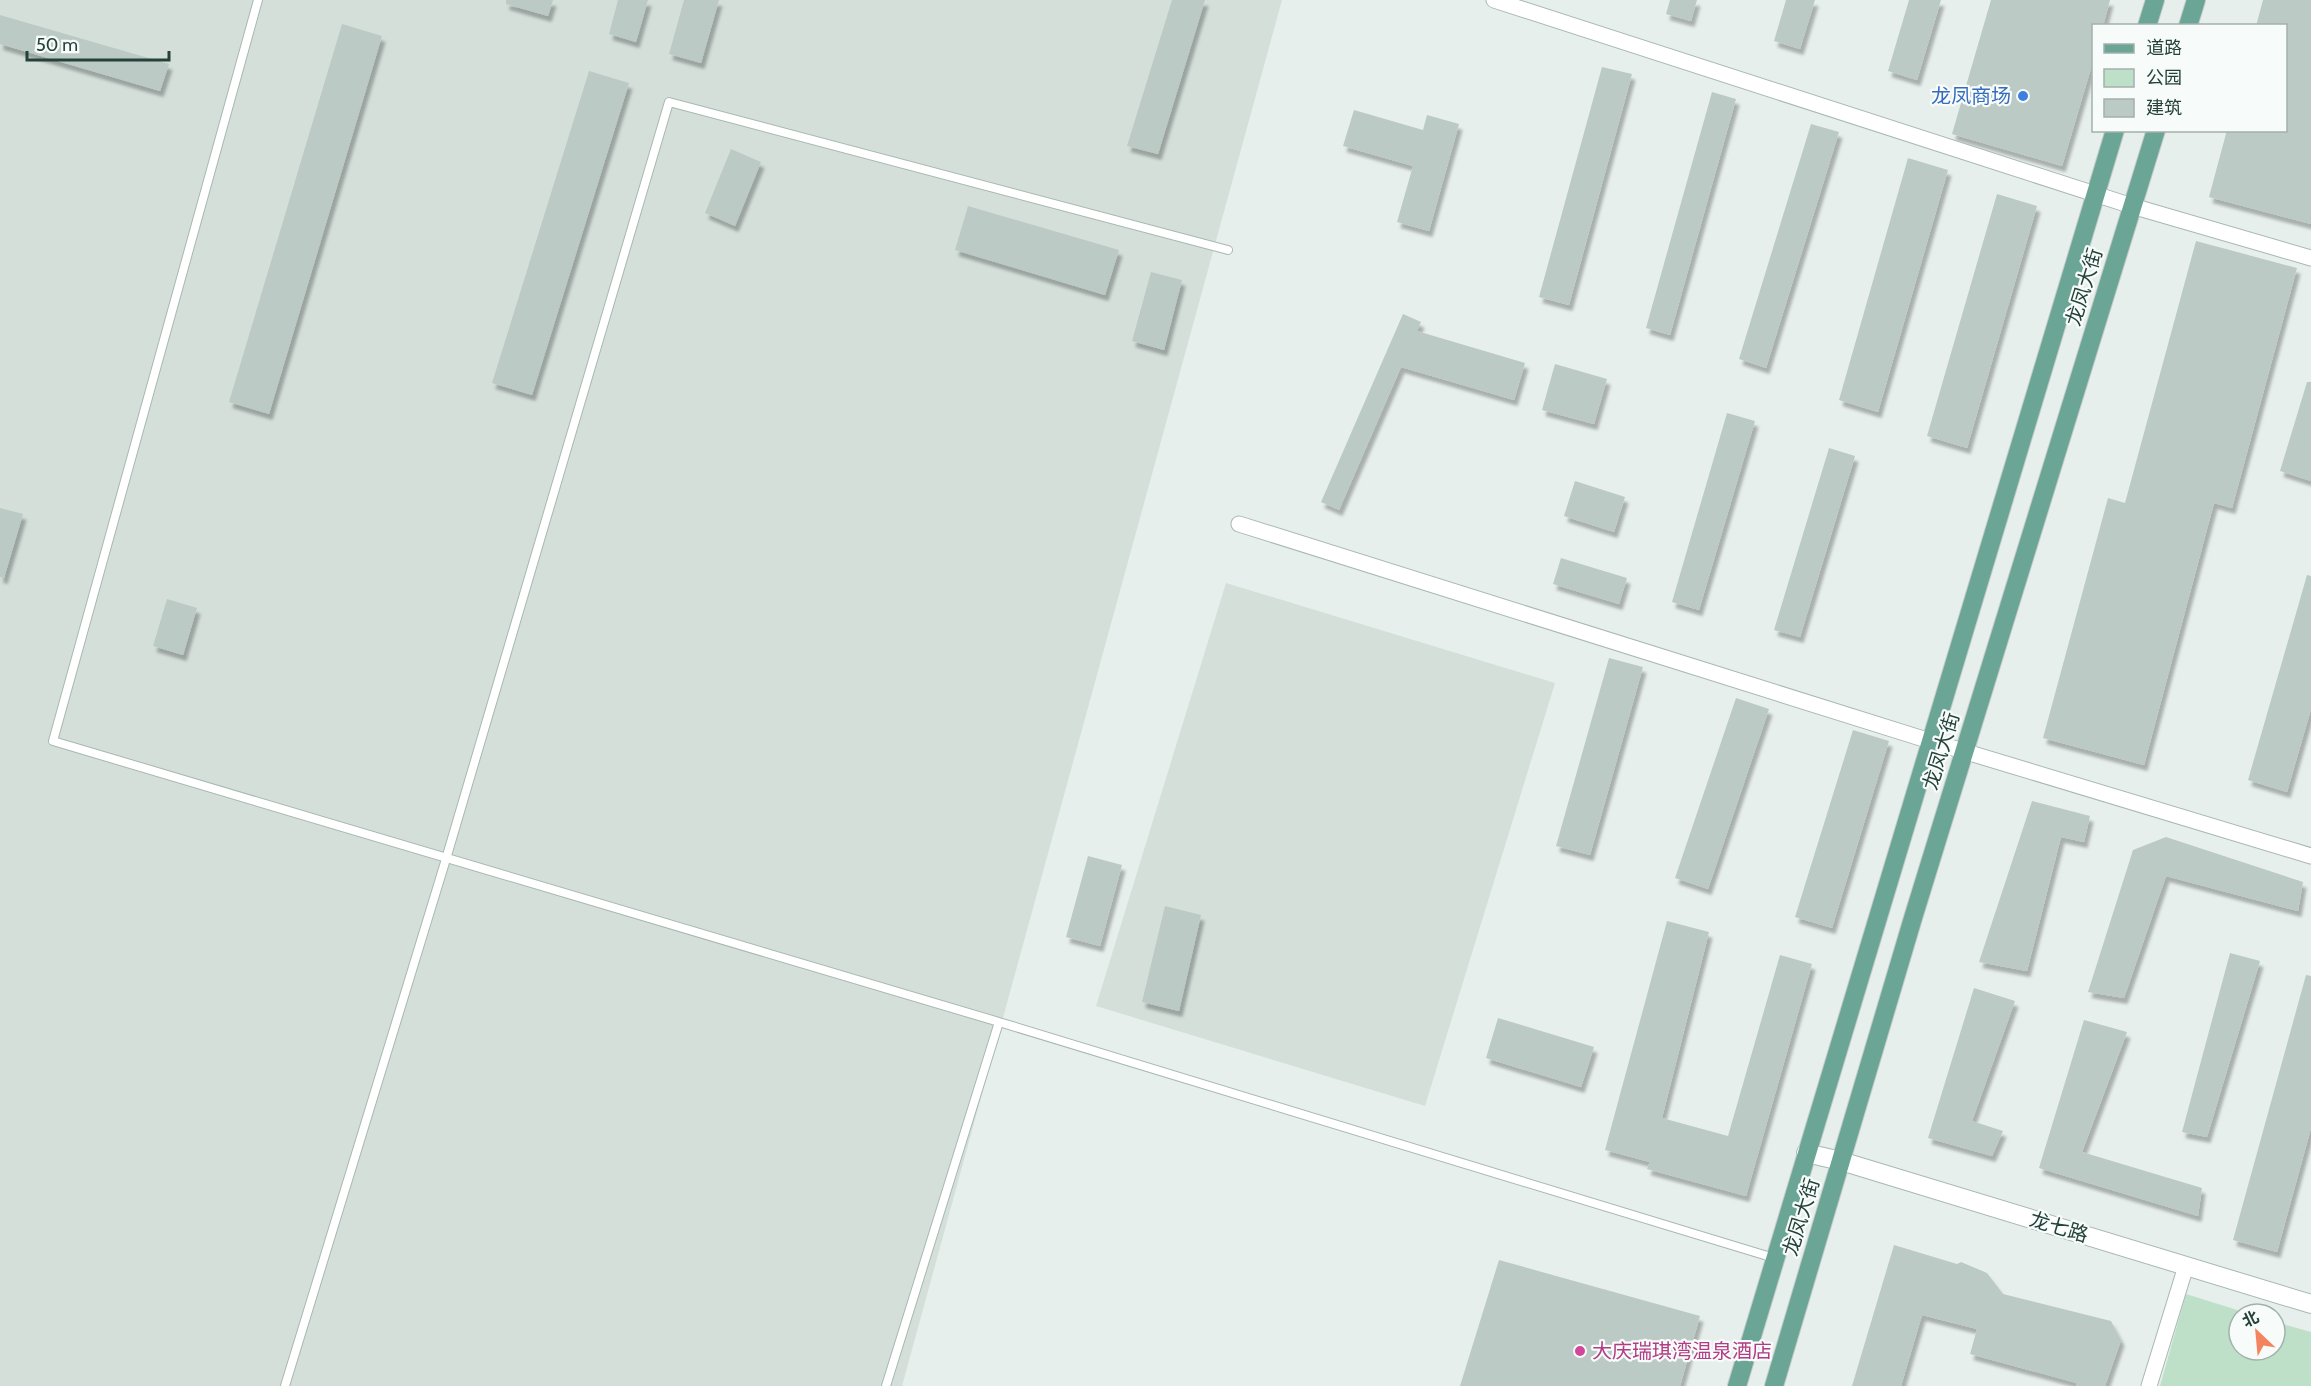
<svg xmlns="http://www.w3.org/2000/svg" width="2311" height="1386" viewBox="0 0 2311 1386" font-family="Cabin,'Noto Sans SC',sans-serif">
<defs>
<filter id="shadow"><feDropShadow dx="3.5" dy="6" stdDeviation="1.5" flood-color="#0004"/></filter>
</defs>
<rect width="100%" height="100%" fill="#e6efeb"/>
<path fill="#d4dfda" d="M0,0H1282L902,1386H0Z
M1226,583L1555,683L1425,1106L1096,1006Z"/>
<path fill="#bfe0c8" d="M2186,1294L2250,1314H2239V1350H2275V1322L2311,1332V1386H2160Z"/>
<path fill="#bbcac4" filter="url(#shadow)" d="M506,0H553L548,16L506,4Z
M618,0H648L636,42L609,34Z
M684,0H719L701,63L669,54Z
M1172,0H1205L1158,154L1127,146Z
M1670,0H1697L1691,21L1666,14Z
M1786,0H1815L1800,49L1774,41Z
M1909,0H1941L1917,80L1888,71Z
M1991,0H2110L2103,26H2094V58L2062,166L1952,134Z
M2263,0H2311V224L2209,197L2227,130H2286V26H2256Z
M0,15L169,64L160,91L0,44Z
M342,24L382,36L269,414L229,402Z
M1602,67L1632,74L1569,305L1539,297Z
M589,71L629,83L532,395L492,383Z
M1712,92L1736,99L1670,335L1646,328Z
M1354,110L1423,130L1427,115L1459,124L1429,231L1397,222L1413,166L1343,146Z
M1811,124L1839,132L1766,368L1739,359Z
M731,149L761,162L735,226L705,213Z
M1908,158L1948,170L1878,412L1839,400Z
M1997,194L2037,206L1967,448L1927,436Z
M968,206L1119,250L1105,295L955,250Z
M2196,241L2297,268L2232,508L2214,503L2144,765L2043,738L2108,498L2125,503Z
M1151,272L1182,280L1164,350L1132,341Z
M1403,314L1421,322L1417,331L1525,363L1514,400L1401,367L1339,510L1321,502Z
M1555,364L1607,379L1594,424L1542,410Z
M2307,382H2311V481L2280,471Z
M1727,413L1755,421L1699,610L1672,602Z
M1829,448L1855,456L1800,637L1774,630Z
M1575,481L1625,497L1614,532L1564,516Z
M0,508L23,514L4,578L0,577Z
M1561,558L1627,578L1619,604L1553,584Z
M2307,575L2311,576V709L2287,792L2248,780Z
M167,599L197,608L183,655L153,646Z
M1609,658L1643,667L1590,855L1556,846Z
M1736,698L1769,709L1708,889L1675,878Z
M1853,730L1889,741L1832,928L1795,917Z
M2032,801L2090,816L2084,842L2061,837L2027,971L1979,962Z
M2166,837L2303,882L2298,911L2166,876L2124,998L2088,992L2133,850Z
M1088,856L1122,865L1100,946L1066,937Z
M1165,906L1201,915L1179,1011L1142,1002Z
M1667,921L1709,932L1662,1118L1728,1136L1780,955L1812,964L1746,1196L1647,1169L1650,1162L1605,1150Z
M2230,953L2260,961L2207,1137L2182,1132Z
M2306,975L2311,976V1128L2277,1252L2233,1240Z
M1974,988L2015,1001L1972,1121L2003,1131L1992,1156L1928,1138Z
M1498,1018L1594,1047L1581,1087L1486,1058Z
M2084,1020L2127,1032L2082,1152L2202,1188L2198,1216L2039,1168Z
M1894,1245L1957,1264L1961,1262L1987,1273L2003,1294L2111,1321L2121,1340L2105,1386H2076L2077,1383L1970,1354L1977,1329L1922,1315L1901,1386H1852Z
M1499,1260L1700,1316L1680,1386H1460Z"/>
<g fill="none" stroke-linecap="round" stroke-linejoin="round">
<defs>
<path id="service" d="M258,0L53,741L999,1022L1774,1258
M285,1386L446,859L669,102L1228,250
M886,1386L999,1022"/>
<path id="minor" d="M1494,0L2132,206L2311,258
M1239,524L1930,741L2311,856
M2149,1386L2186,1266"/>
<path id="tertiary" d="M1806,1153L1841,1161L2311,1304"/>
<path id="primary" d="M2147,26L2155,0
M2188,26L2196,0
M1737,1386L2115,130
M1774,1386L1913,918L2156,130"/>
</defs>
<use href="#service" stroke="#a8b8b2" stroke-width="10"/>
<use href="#minor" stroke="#a8b8b2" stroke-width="17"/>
<use href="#tertiary" stroke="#a8b8b2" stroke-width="20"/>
<use href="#primary" stroke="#c2cac8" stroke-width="20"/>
<use href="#service" stroke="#fff" stroke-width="8"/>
<use href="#minor" stroke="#fff" stroke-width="15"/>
<use href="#tertiary" stroke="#fff" stroke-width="18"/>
<use href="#primary" stroke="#6aa596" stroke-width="18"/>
</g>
<circle fill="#3f7fe0" stroke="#f7fbf9" stroke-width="2" cx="2023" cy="96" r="6"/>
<circle fill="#d1479c" stroke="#f7fbf9" stroke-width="2" cx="1580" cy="1351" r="6"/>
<g text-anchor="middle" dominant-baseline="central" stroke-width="4.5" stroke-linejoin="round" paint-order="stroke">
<g font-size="20" fill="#366cbe" stroke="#f7fbf9" text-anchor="end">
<text x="2011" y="96">龙凤商场</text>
</g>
<g font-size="20" fill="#24423a" stroke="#f7fbf9">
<text transform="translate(2084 287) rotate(-73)">龙凤大街</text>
<text transform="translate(1941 751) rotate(-73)">龙凤大街</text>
<text transform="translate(1801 1217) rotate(-73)">龙凤大街</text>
<text transform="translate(2059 1227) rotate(17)">龙七路</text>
</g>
<g font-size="20" fill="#b23c85" stroke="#f7fbf9" text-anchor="start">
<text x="1592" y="1351">大庆瑞琪湾温泉酒店</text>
</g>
</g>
<rect x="2092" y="24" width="195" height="108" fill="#f7fbf9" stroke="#a3b1ad" stroke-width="1.5"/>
<rect x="2104" y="44" width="30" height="9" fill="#6aa596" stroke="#a3b1ad" stroke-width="1.5"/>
<text x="2146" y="54" font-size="18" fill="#24423a">道路</text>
<rect x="2104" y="69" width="30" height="18" fill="#bfe0c8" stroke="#a3b1ad" stroke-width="1.5"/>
<text x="2146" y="84" font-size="18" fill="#24423a">公园</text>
<rect x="2104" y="99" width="30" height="18" fill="#bbcac4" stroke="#a3b1ad" stroke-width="1.5"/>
<text x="2146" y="114" font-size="18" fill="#24423a">建筑</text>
<g transform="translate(2257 1332) rotate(334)"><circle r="28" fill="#f7fbf9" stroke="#a3b1ad" stroke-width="1.5"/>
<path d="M0-4.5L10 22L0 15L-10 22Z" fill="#f4845f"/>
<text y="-9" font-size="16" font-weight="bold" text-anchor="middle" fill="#24423a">北</text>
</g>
<path d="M27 51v9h142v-9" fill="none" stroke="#24423a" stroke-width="3"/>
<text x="36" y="51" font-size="18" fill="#24423a" stroke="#f7fbf9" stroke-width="4.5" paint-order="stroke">50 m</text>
</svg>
